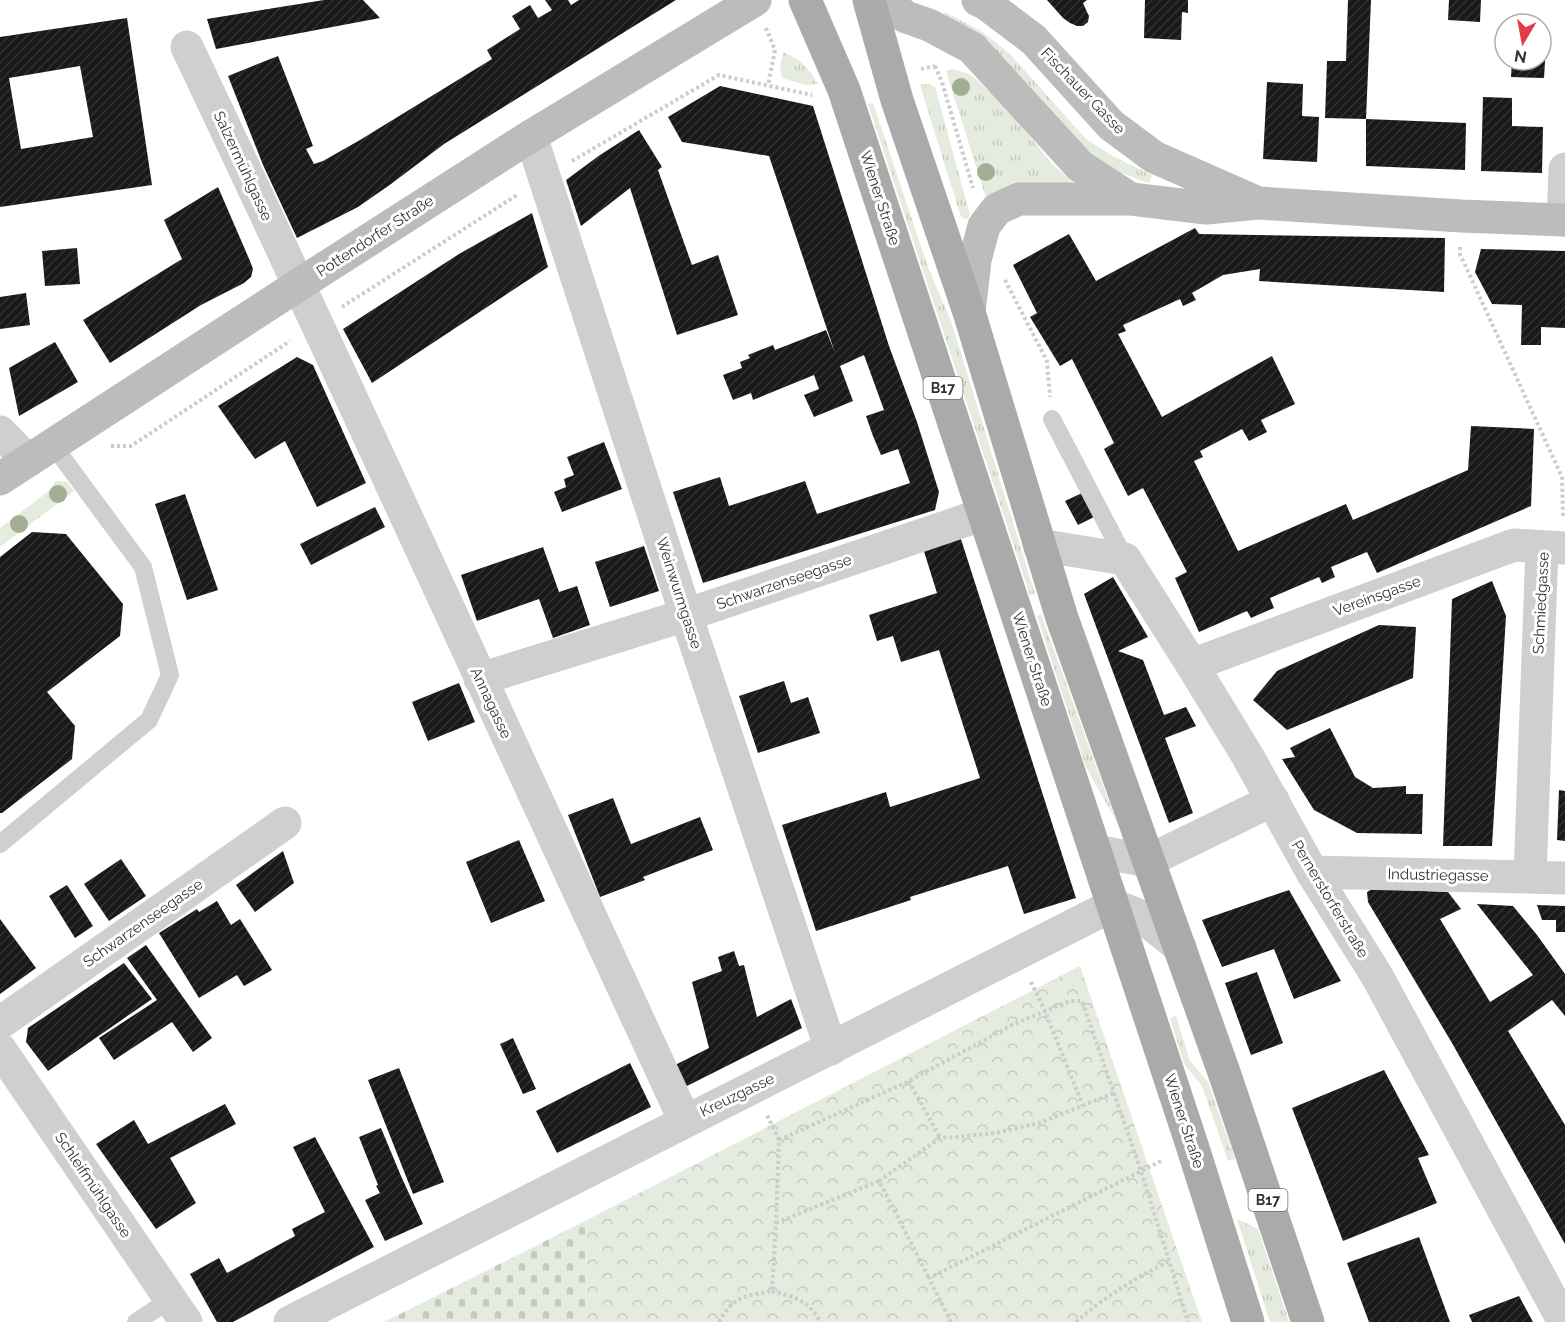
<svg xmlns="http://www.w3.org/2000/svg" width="1565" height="1322" viewBox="0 0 1565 1322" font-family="Raleway,sans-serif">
<defs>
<pattern id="grass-tufts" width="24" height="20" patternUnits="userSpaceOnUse" patternTransform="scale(1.5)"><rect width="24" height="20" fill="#e5ebdf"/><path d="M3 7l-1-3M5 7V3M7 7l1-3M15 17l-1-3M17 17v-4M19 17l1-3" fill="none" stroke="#c5cac0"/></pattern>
<pattern id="cemetery-stones" width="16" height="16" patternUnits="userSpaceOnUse" patternTransform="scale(1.5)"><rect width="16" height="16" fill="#e5ebdf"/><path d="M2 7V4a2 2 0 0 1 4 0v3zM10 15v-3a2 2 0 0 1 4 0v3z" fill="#c5cac0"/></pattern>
<pattern id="park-crowns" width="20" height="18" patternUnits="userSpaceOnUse" patternTransform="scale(1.5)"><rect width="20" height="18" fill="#e5ebdf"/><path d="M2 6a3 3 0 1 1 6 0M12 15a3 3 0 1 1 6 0" fill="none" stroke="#c5cac0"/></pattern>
<pattern id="building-hatch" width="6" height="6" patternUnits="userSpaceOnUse" patternTransform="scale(1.5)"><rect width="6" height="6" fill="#191919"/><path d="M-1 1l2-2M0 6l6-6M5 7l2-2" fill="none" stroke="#323232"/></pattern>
</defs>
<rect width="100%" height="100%" fill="#fff"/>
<path fill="url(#grass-tufts)" d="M945,12L981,31L1009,53L1086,139L1114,157L1152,175L1149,183L1121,173L1098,161L1076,141L1004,59L976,36L944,19Z
M783,52C803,61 807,66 818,84L806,85L782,78L780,67Z
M952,69L970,74L994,96L1019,123L1052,164L1075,184L986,198L946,71Z
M926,84L931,85L935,87L970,215L968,218L965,219L961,217L920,85Z
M873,103L928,267L951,321L1035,594L1030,595L868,104Z
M56,481L67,482L74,491L0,547V528L49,491Z
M1041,614L1116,821L1086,767L1037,616Z
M1176,1016L1190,1061L1208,1082L1235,1159L1228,1161L1202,1086L1184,1064L1170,1018Z
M1237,1219L1258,1229L1289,1322H1270Z"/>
<path fill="url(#cemetery-stones)" d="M587,1220L586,1322H384Z"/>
<path fill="url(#park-crowns)" d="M1080,966L1202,1322H586L587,1220Z"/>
<path fill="url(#building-hatch)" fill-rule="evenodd" d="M324,0H363L380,18L216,49L207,19Z
M545,0H568L571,5L579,0H676L444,144L391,184L358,207L297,238L263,165L228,76L278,56L313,146L306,149L314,164L323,161L360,140L492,59L487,50L520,29L512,16L530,5L538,18L552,10Z
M1047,0H1087L1083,3L1087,12L1089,16L1088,22L1083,26H1077L1070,23L1063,18Z
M1145,0H1188V13L1182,12L1181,40L1144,38Z
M1348,0H1371L1366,119L1325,118L1327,61H1346Z
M1449,0H1481L1480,22L1448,20Z
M127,18L152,185L0,207V37ZM80,66L93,137L21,149L9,78Z
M1541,46H1546L1544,78L1511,77L1512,60H1541Z
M1267,82L1303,84L1302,116L1319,117L1317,162L1263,159Z
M720,86L813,106L889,346L917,422L939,492L935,510L703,583L673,492L720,477L729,506L805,481L817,514L910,483L898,449L881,455L873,436L866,416L884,410L864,355L840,366L853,401L814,417L804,395L819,389L814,375L753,400L751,393L733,400L723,375L742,368L740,362L750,358L748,355L773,345L775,350L826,330L835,353L769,156L682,142L668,117Z
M1483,97L1512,98V126L1543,127L1542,173L1481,171Z
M1366,119L1466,123L1465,170L1366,166Z
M639,130L662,167L658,170L692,265L718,255L738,315L677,335L630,188L581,226L566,180L600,155Z
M218,187L250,261L253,269L251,277L244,283L201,305L110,363L83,320L182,259L164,220Z
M532,213L548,267L372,383L343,329L459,254Z
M1195,228L1199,234L1445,238L1444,292L1259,281L1260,269L1223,275L1192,293L1196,300L1183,306L1180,299L1123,325L1126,331L1118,334L1162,417L1272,356L1295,404L1261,420L1267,432L1249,441L1242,429L1200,451L1203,457L1194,461L1238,551L1346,504L1353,520L1468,470L1471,426L1534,429L1531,506L1377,573L1367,552L1331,567L1335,577L1322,583L1319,577L1270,598L1274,608L1251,618L1247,611L1199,632L1175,578L1187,572L1143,488L1128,496L1104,449L1114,443L1072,359L1060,366L1030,317L1037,313L1013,265L1069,234L1096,281Z
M77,248L80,284L45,286L42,251Z
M1481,249L1565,251V328L1541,327V345H1521L1522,305L1492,304L1475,272Z
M26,293L30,325L0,329V297Z
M55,342L78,382L19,416L9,368Z
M297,357L313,365L366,483L317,507L285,441L255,459L218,406Z
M604,442L622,489L562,512L554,492L566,487L564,479L574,475L567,457Z
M1082,493L1094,517L1078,525L1065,501Z
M185,494L218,590L187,600L155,504Z
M375,507L385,527L311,565L300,544Z
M32,532L66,534L123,604L120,636L47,692L75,726L72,759L2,813H0V557Z
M959,533L1076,898L1024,914L1008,866L910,897L911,900L816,931L782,825L886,792L890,807L980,778L939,650L901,662L893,636L877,641L869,615L937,593L922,545Z
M644,546L659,591L610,607L595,562Z
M543,547L559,592L577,586L590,625L553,638L539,599L477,621L461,575Z
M1113,577L1148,637L1118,651L1143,660L1164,715L1186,707L1196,726L1165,738L1193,813L1169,823L1084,594Z
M1492,581L1506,616L1492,846H1443L1452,599Z
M1379,625L1416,627L1413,678L1287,730L1253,700L1277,671Z
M784,681L791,703L808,697L820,733L758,753L739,696Z
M459,683L475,722L428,741L412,702Z
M1330,728L1355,777L1373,788L1406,786V794H1423L1422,834L1357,833L1314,810L1282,759L1295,757L1290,748Z
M1559,790L1565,791V841L1557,840Z
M613,798L631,844L700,817L713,850L643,877L645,880L600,897L568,815Z
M519,840L545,901L491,923L466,862Z
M283,851L294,883L255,912L236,885Z
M121,859L146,896L109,921L84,884Z
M67,885L93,926L75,938L49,896Z
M1372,889L1448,892L1461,909L1440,919L1490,1002L1533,975L1477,904L1513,906L1537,935L1565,974V1016L1552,1000L1508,1031L1565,1125V1244L1452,1043L1368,902L1367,892Z
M1289,890L1341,981L1294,999L1274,949L1222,967L1202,920Z
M217,901L231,925L240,919L272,970L244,986L237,975L199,998L159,933L197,909L199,912Z
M1537,905L1565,906V932H1556V920H1542Z
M0,919L36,968L0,994Z
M146,945L212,1038L193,1052L172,1022L114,1060L99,1038L157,1000L127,958Z
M734,951L739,966L744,965L757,1017L791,999L802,1028L685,1087L675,1065L709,1048L692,982L722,971L718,957Z
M124,963L152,999L48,1071L26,1042L28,1028Z
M1257,972L1283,1043L1251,1055L1225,983Z
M513,1038L536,1089L523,1094L500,1044Z
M630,1063L651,1107L557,1153L536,1111Z
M399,1068L444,1182L413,1194L368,1080Z
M1384,1070L1429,1155L1418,1158L1437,1203L1343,1241L1292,1108Z
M225,1104L236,1124L170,1158L196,1203L156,1229L96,1144L134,1120L148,1144Z
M381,1128L401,1176L423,1224L385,1241L365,1200L380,1193L376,1186L378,1185L359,1137Z
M315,1137L374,1247L233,1322H217L190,1274L219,1258L227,1273L295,1236L292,1229L325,1212L293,1147Z
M1419,1237L1450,1322H1369L1347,1263Z
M1519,1296L1533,1322H1472L1469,1315Z"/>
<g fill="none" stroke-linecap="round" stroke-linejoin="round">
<path stroke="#ccc" stroke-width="4" stroke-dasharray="3 3" stroke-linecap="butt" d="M766,28L775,50L768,85
M935,66L942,82L973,188
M921,69L935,66V63
M572,161L719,75L812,95
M1460,247V254L1562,477L1563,517
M1005,280L1047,361L1050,397
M342,307L517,195
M111,446H131L290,341
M1031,982L1045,1011L1083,1106
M909,1081L940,1138
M779,1140L909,1081L1014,1024L1070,1001H1082L1141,1171L1188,1322
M879,1181L940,1138L956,1137L996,1133L1039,1123L1114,1093
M776,1223L879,1181L929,1278
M772,1291C795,1297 808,1300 820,1322
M719,1322C733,1296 745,1296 772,1291L776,1223L779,1140L767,1115
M951,1322L929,1278L1163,1160
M1076,1322C1106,1296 1134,1279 1169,1261"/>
<path stroke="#cfcfcf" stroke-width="18" d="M1052,419L1125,559
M0,844L149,720L170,675L143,567L53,445
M136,1322L171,1299"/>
<path stroke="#cfcfcf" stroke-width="33" d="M187,47C356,403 519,763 685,1121
M531,136L686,615L831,1049
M1563,220L1565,169
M0,432L28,461
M1039,545L1125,559L1192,665L1247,755L1312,872L1377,976L1564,1322
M1192,665L1514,545L1565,548
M480,679L686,615L984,514
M1096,851L1148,861L1273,800
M1312,872L1565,878
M1530,877L1542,547
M0,1023L285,823
M0,1049L186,1322
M290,1322L1113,905L1141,916L1180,947"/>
<path stroke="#bcbcbc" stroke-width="33" d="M883,0L906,17L929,25L972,48L1080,166L1131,199L1206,208L1258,203L1461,216L1565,220
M978,0L985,3L1034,40L1111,125L1154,157L1254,201
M969,312L975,260L984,226L997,209L1019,199H1131
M0,479L300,284L531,136L755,0"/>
<path stroke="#aaa" stroke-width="33" d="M805,0L844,90L1192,1145L1248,1322
M869,0L897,100L969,312L1062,618L1226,1078L1308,1322"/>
</g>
<g fill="#a2af95">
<circle cx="961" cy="87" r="9"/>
<circle cx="986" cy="172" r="9"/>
<circle cx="58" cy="494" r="9"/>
<circle cx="19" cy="524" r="9"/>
</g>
<g text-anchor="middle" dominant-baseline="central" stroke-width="6" stroke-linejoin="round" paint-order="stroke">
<g fill="#fff" stroke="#707070" stroke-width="1.5">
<rect x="923.5" y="377" width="39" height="22" rx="4.5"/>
<rect x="1248.5" y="1189" width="39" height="22" rx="4.5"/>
</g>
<g font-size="14" font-weight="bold" fill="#323232">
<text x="943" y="388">B17</text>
<text x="1268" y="1200">B17</text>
</g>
<g font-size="15" fill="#323232" stroke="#fff">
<text transform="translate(1083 91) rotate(46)">Fischauer Gasse</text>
<text transform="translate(243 166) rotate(65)">Salzermühlgasse</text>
<text transform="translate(880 198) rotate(72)">Wiener Straße</text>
<text transform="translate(375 236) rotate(-33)">Pottendorfer Straße</text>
<text transform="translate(784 582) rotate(-19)">Schwarzenseegasse</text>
<text transform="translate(679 593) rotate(72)">Weinwurmgasse</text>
<text transform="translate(1377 596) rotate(-20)">Vereinsgasse</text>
<text transform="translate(1541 603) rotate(-87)">Schmiedgasse</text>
<text transform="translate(1032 659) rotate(72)">Wiener Straße</text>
<text transform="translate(491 703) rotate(65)">Annagasse</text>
<text transform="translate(1438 875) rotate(1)">Industriegasse</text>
<text transform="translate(1330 899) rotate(59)">Pernerstorferstraße</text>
<text transform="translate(143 923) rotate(-35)">Schwarzenseegasse</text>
<text transform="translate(737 1095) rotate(-26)">Kreuzgasse</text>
<text transform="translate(1184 1121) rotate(72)">Wiener Straße</text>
<text transform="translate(93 1185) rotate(56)">Schleifmühlgasse</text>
</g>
</g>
<g transform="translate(1523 42) rotate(190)"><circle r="28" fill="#ffffff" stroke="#adadad" stroke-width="1.5"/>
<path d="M0-4.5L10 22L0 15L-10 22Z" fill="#e33b48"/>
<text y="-9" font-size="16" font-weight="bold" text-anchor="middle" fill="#323232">N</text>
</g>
</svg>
